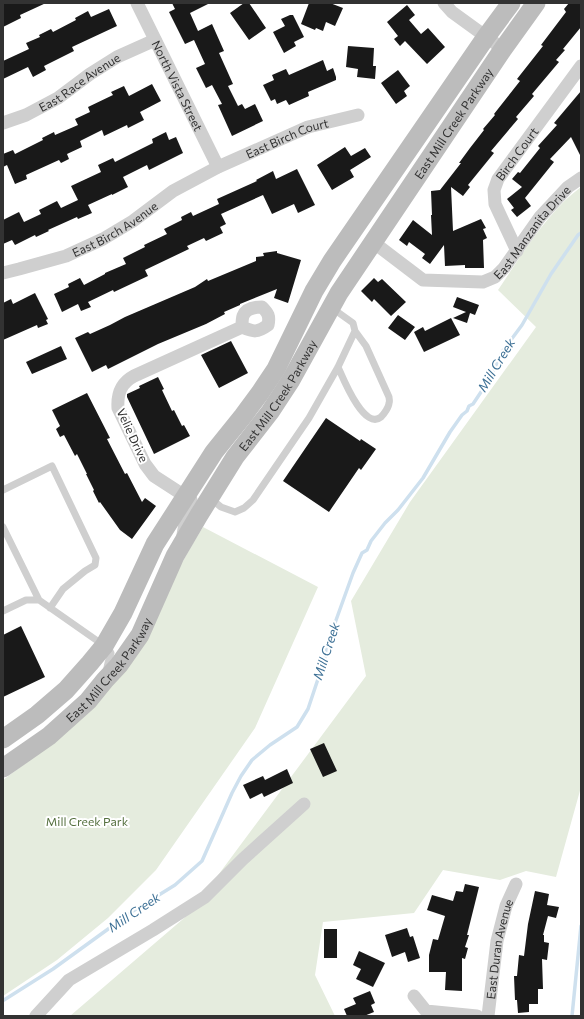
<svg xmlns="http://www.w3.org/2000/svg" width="584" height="1019" viewBox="0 0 584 1019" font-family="Commissioner,sans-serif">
<rect width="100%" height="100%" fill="#fff"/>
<path fill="#e5ecde" d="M581,187V787L556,877L526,871L500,880L443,870L414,913L323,922L315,975L335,1016H70L190,913L366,676L351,601L410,502L536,327L498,290C521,256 548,211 581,187Z
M203,527L318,587L255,728L156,870L108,918L57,960L3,996V780L38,754L170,584L192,545Z"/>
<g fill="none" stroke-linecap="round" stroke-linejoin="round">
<path stroke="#cee0ee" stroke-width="3.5" d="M4,1000L53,969L133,911L175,885L202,861L232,793L241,776L252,760L270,745L297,727L308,709L325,658L326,648L353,573L362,553L367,550L371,541L385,523L398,510L423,478L450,432L462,415L467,411L469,406L473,404L489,380L502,352L522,325L551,274L578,235L581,233
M572,1016L581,926"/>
</g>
<path fill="#191919" d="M3,3H46L20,15L21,18L3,27Z
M172,3H210L190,13L198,31L212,24L224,51L219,53L233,84L228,86L238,106L242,104L245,109L255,104L263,121L232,136L218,105L222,104L212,85L206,88L196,68L205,64L194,40L185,44L169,12L175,9Z
M244,3H249L266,28L249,40L230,13Z
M309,3H330L343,8L335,26L326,22L323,31L316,28L315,30L301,24Z
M569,3H581V27L563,49L565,50L556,60L559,62L532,94L534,96L516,117L518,119L491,151L494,153L468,185L470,187L463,196L451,187L453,231L481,219L486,228L483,229L487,238L483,240L484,268H465V265L445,266L444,245L430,264L422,258L425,254L409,242L407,246L399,240L413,220L432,235L431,215H432L431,191L440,190L461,163H459L470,148L484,130L483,129L495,115L494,114L520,81L517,79L543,46L541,45L566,12L564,9Z
M407,5L415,15L409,20L421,34L428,28L445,47L427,64L405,41L400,46L394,39L398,36L387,22Z
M109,9L117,26L72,47L74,51L44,66L46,70L33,77L28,67L3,79V61L29,49L26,43L40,37L39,35L51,29L53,32L76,20L75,18L88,11L91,17Z
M290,15H293L304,37L294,42L296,46L284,53L273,32L285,26L281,19Z
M348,46L374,48L373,66H376L375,79L357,77L358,69L346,67Z
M323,60L327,71L333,68L336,77V80L308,92L309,96L289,105L286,100L277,104L275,99L271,101L263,85L274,80L272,75L286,69L289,75Z
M398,70L410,86L404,91L407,96L396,104L381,83Z
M152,84L161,101L140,112L144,120L128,128L127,125L104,136L102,130L80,141L82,147L67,154L69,159L61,163L59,160L26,175L27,179L15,184L7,165L3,167V154L13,150L15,154L43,140L42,138L54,132L55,135L78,125L75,119L90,112L88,107L113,95L111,92L124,86L129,96Z
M581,91V157L571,137L550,159L554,162L525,198L531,206L517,217L511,210L514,208L507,199L522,187L512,179L518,172L520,173L540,148L538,146L557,125L554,123Z
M166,132L169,140L176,137L183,153L149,170L147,165L123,177L128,187L112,195V194L88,205L92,213L78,219L77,217L48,230L49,231L36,237L35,235L15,245L12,240L3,244V220L19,212L24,222L41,214L39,210L57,201L61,208L78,200L71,186L101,172L98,165L113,158L115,162L153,143L152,139Z
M345,147L351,156L365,148L371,157L350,170L354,177L332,190L317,165Z
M297,169L315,205L298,213L294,204L272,214L263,195L221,214L226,224L220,227L223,233L206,241L204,238L187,246L189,249L145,270L148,276L114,292L113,290L88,302L91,307L81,311L78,304L62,312L54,294L69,287L68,284L80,278L84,285L105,274V273L126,264L123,258L145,247L144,245L167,234L164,229L182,220L181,217L191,212L193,216L219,204L217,199L257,181L256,180L273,171L276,179Z
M277,251V253L301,260L288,303L274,298L277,289L240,304V305L224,312L225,314L206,324L158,344L108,369L106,365L92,372L75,338L88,332L90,334L110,325L125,317L195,287L207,279L208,281L256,261V257L264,256L263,253Z
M374,278L378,282L382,279L406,302L391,316L374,299L372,302L361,291Z
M35,293L48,319L46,320L48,324L38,328L37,325L3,340V303L11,299L13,304Z
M457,297L479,305L475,315L470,313L467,323L453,318L466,312L453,307Z
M398,315L415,327L405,340L388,328Z
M451,318L460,335L424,352L414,332L423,327L425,331Z
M231,341L248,373L219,388L201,355Z
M61,346L67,359L32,374L26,362Z
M158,377L164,389L162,390L172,411L174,410L182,426L184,425L190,436L154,454L127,397V394L140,388L139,386Z
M87,393L110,438L107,439L125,474L127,473L142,502L145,498L156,506L132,539L120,530L100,502L99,503L93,491L94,490L86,474H87L77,454L75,456L64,435L60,437L56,429L60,426L52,410Z
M326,418L360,441L361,439L376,449L361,470L359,468L329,512L283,481Z
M21,626L45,677L3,697V635Z
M324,743L337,771L323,777L310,749Z
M287,769L293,783L264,797L262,793L250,799L243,785L263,776L265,780Z
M465,884L479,887L467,935H469L465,947L468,948L465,959L462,958V991L445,990L446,972H429V955L433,939L438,940L445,916L427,910L432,895L453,901L456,891L463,892Z
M535,891L549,894L547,905L559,907L556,918L548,916L543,935H544V942L549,943L547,960L542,959L543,989H538V1004H529V1012L518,1013L517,1000H515L514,976H517L519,955L524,956L528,924Z
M407,928L410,937L413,936L420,958L408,962L405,952L392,957L385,935Z
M324,929H337V958H324Z
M359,951L385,963L373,987L356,979L361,969L353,965Z
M370,991L375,1003L371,1005L374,1012L364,1016H347L344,1009L356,1004L353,998Z"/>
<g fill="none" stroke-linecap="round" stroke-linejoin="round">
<path stroke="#cfcfcf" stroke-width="7" d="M338,367C343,378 364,431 381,417C384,414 389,407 389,403C390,401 389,399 389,397L366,346L355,331
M3,490L52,466L96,558L95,565L85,571L63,589L50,608
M210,498L221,507L235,512L244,508L253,500L309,418L338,367L355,331L353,323L332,308
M3,527L39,600
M3,611L26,600H39L109,649L111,653L108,663L106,672"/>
<g stroke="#cfcfcf" stroke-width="13">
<path id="s1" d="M137,3L218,167"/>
<path d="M444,3L452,12L503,49"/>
<path id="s2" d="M3,123L26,115L58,98L90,74L117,57L155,40"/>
<path id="s3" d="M373,242L423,280L483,282L495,277L504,268L540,217L568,187L581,178"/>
<path id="s4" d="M517,251L495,204L494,190L498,179L581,66"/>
<path id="s5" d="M3,273L19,269L66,256L103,239L133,221L173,191L218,167L308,127L358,115"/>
<path d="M183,535L186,518L191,506V500L154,476L145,464L118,408C117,393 121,383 134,376L242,327C254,332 257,333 268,325C270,316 268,313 262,307C255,307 246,308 243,316C242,319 242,324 242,327"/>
<path d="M414,996L426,1011L477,1016"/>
<path d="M36,1016L69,980L153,930L205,897L243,859L304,804"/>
<path id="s6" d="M488,1016L497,941L506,906L516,884"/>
</g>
<g stroke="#bcbcbc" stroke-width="19">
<path d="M3,739L37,715L66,690L90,663L104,646L123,613L155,544L214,452L243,416L260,393L276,369L314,291L332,261L486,37L511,3"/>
<path id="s7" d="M3,768L49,736L88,701L105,680L119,665L140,635L175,556L199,515L235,457L270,412L291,380L339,293L503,49L536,3"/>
</g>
</g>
<g text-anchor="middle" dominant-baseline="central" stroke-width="4" stroke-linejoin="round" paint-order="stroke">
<g font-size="12" fill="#323232" stroke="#fff">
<text stroke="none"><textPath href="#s2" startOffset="87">East Race Avenue</textPath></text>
<text stroke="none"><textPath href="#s1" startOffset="92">North Vista Street</textPath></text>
<text stroke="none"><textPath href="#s7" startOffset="794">East Mill Creek Parkway</textPath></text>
<text stroke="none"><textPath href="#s5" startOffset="317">East Birch Court</textPath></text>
<text stroke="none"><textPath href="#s4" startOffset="109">Birch Court</textPath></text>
<text stroke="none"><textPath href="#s5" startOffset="121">East Birch Avenue</textPath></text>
<text stroke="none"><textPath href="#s3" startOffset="194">East Manzanita Drive</textPath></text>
<text stroke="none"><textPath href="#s7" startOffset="470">East Mill Creek Parkway</textPath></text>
<text transform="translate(133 435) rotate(65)">Velie Drive</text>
<text stroke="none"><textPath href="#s7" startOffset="146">East Mill Creek Parkway</textPath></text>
<text stroke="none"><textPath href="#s6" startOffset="68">East Duran Avenue</textPath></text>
</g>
<g font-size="12" fill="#546f3e" stroke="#fff">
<text x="87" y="821">Mill Creek Park</text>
</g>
<g font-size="13" font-style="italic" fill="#3e7196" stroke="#fff">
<text transform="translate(496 365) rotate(-59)">Mill Creek</text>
<text transform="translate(326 651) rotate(-72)">Mill Creek</text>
<text transform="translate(134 912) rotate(-34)">Mill Creek</text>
</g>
</g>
<rect width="584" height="1019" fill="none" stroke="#323232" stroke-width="8"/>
</svg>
